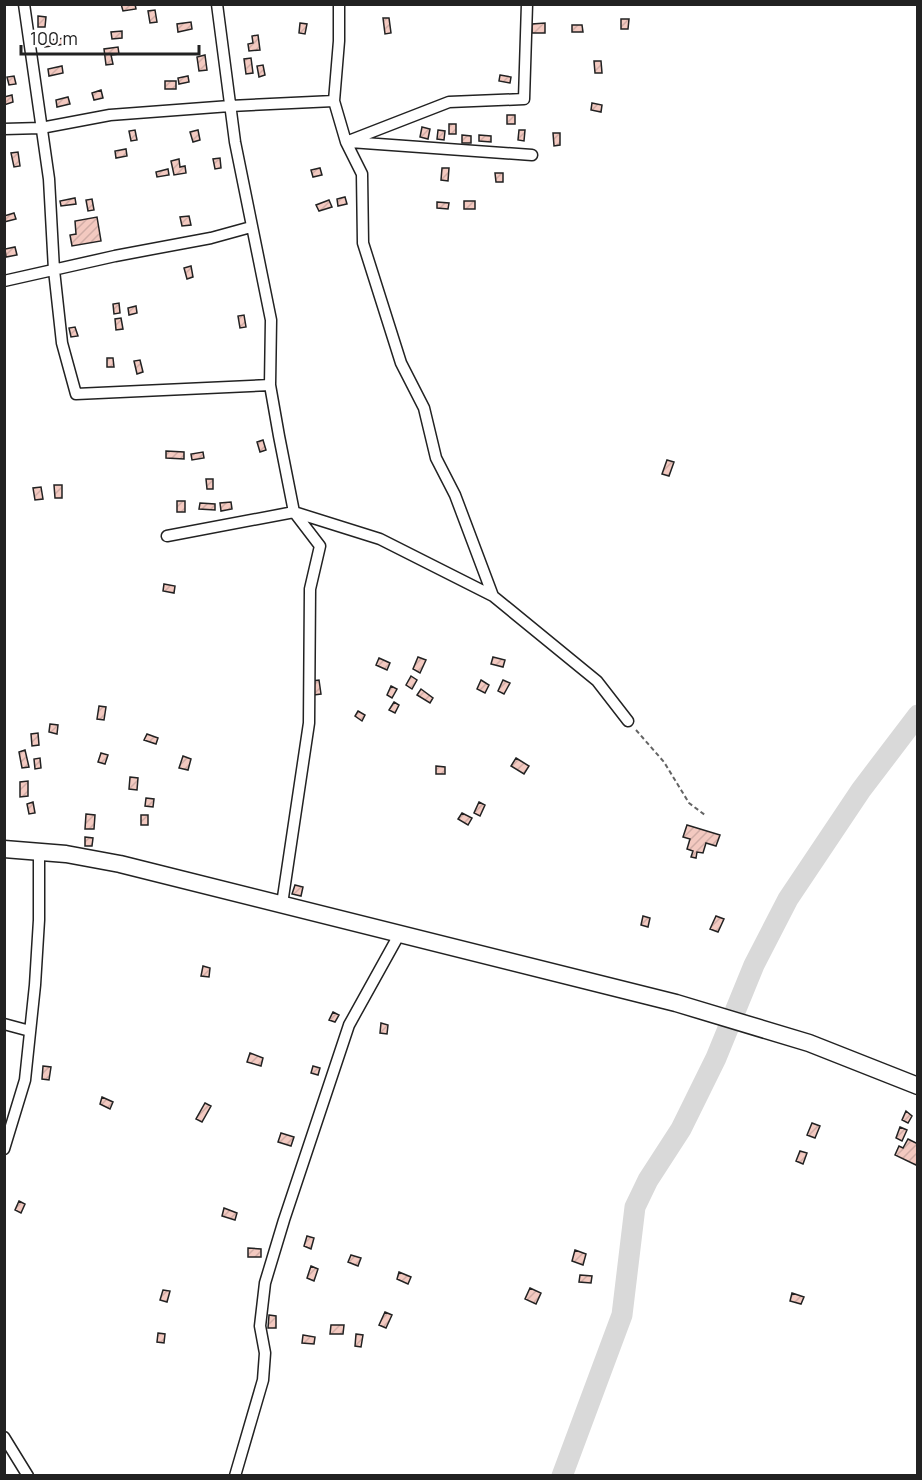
<svg xmlns="http://www.w3.org/2000/svg" width="922" height="1480" viewBox="0 0 922 1480" font-family="Manrope,sans-serif">
<defs>
<pattern id="building-hatch" width="6" height="6" patternUnits="userSpaceOnUse" patternTransform="scale(1.5)"><rect width="6" height="6" fill="#f3c9c0"/><path d="M-1 1l2-2M0 6l6-6M5 7l2-2" fill="none" stroke="#d0aca5"/></pattern>
</defs>
<rect width="100%" height="100%" fill="#fff"/>
<g fill="none" stroke-linecap="round" stroke-linejoin="round">
<path stroke="#d9d9d9" stroke-width="21" d="M562,1476L622,1315L635,1207L648,1180L681,1129L716,1058L754,965L788,899L861,790L918,715"/>
</g>
<path fill="url(#building-hatch)" stroke="#222" stroke-width="1.5" d="M121,4H135L136,9L123,11Z
M155,10L157,22L150,23L148,11Z
M38,16L46,17L45,27H38Z
M383,18H389L391,33L385,34Z
M621,19H629L628,29H621Z
M191,22L192,29L178,32L177,24Z
M300,23L307,24L305,34L299,33Z
M545,23V33H532V24Z
M572,25H582L583,32H572Z
M122,31V38L112,39L111,32Z
M258,35L260,50L249,51L248,44L253,43L252,36Z
M64,38L65,44L45,47L44,41Z
M118,47L119,54L111,55L113,64L106,65L104,49Z
M205,55L207,70L199,71L197,57Z
M251,58L253,73L246,74L244,59Z
M594,61H601L602,73H595Z
M263,65L265,75L259,77L257,66Z
M62,66L63,73L49,76L48,69Z
M500,75L511,77L510,83L499,81Z
M14,76L16,84L9,85L7,77Z
M188,76L189,82L179,84L178,78Z
M165,81H176V89H165Z
M101,90L103,98L94,100L92,93Z
M12,95L13,102L4,105V97Z
M68,97L70,104L57,107L56,100Z
M592,103L602,105L601,112L591,110Z
M507,115H515V124H507Z
M449,124H456V134H449Z
M422,127L430,129L428,139L420,137Z
M135,130L137,140L131,141L129,131Z
M198,130L200,140L193,142L190,132Z
M438,130L445,131L444,140L437,139Z
M519,130H525L524,141L518,140Z
M553,133H560V145L554,146Z
M462,135L471,136V143H462Z
M479,135L491,136V142L479,141Z
M126,149L127,156L116,158L115,151Z
M18,152L20,166L14,167L11,153Z
M220,158L221,168L215,169L213,159Z
M179,159L180,167L185,166L186,173L174,175L171,161Z
M320,168L322,175L313,177L311,170Z
M442,168H449L448,181L441,180Z
M168,169L169,175L157,177L156,172Z
M495,173H503V182H496Z
M345,197L347,204L338,206L337,199Z
M75,198L76,204L61,206L60,201Z
M92,199L94,210L88,211L86,200Z
M329,200L332,207L319,211L316,205Z
M464,201H475V209H464Z
M437,202L449,203L448,209L437,208Z
M14,213L16,219L4,222V216Z
M189,216L191,225L182,226L180,217Z
M97,217L101,241L72,246L70,235L76,234L75,221Z
M15,247L17,255L6,257L5,249Z
M191,266L193,277L187,279L184,268Z
M119,303L120,313L114,314L113,304Z
M136,306L137,313L129,315L128,308Z
M244,315L246,327L240,328L238,316Z
M121,318L123,329L116,330L115,319Z
M75,327L78,336L71,337L69,328Z
M107,358H113L114,367H107Z
M140,360L143,372L137,374L134,361Z
M263,440L266,450L260,452L257,442Z
M166,451L184,452V459L166,458Z
M203,452L204,458L192,460L191,454Z
M667,460L674,462L669,476L662,474Z
M206,479H213V489H207Z
M54,485H62V498H55Z
M41,487L43,499L35,500L33,488Z
M177,501H185V512H177Z
M231,502L232,509L221,511L220,503Z
M200,503L215,504V510L199,509Z
M164,584L175,586L174,593L163,591Z
M418,657L426,660L420,673L413,669Z
M493,657L505,660L503,667L491,664Z
M379,658L390,663L387,670L376,665Z
M411,676L417,680L412,689L406,685Z
M319,680L321,694L314,695L312,681Z
M481,680L489,685L485,693L477,689Z
M503,680L510,683L504,694L498,691Z
M391,686L397,689L392,698L387,695Z
M421,689L433,698L430,703L417,695Z
M394,702L399,705L395,713L389,710Z
M99,706L106,707L104,720L97,719Z
M358,711L365,715L362,721L355,716Z
M50,724L58,725L57,734L49,732Z
M38,733L39,745L32,746L31,734Z
M147,734L158,738L156,744L144,740Z
M25,750L29,767L22,768L19,752Z
M101,753L108,755L105,764L98,762Z
M183,756L191,759L188,770L179,768Z
M40,758L41,768L35,769L34,759Z
M516,758L529,766L524,774L511,766Z
M436,766L445,767V774H436Z
M130,777L138,778L137,790L129,789Z
M28,781V796L20,797V782Z
M146,798L154,799L153,807L145,806Z
M33,802L35,813L29,814L27,804Z
M479,802L485,805L480,816L474,813Z
M462,813L472,818L468,825L458,819Z
M86,814L95,815L94,829H85Z
M141,815H148V825H141Z
M687,825L720,835L716,846L706,843L703,853L697,852L696,858L691,857L693,851L687,849L690,839L683,837Z
M85,837L93,838L92,846H85Z
M295,885L303,887L301,896L292,894Z
M643,916L650,918L648,927L641,925Z
M716,916L724,919L718,932L710,929Z
M203,966L210,968L209,977L201,976Z
M333,1012L339,1015L335,1022L329,1020Z
M381,1023L388,1025L387,1034L380,1033Z
M250,1053L263,1058L261,1066L247,1062Z
M43,1066L51,1067L49,1080L42,1079Z
M313,1066L320,1068L318,1075L311,1073Z
M102,1097L113,1102L110,1109L100,1104Z
M205,1103L211,1106L202,1122L196,1119Z
M906,1111L912,1116L908,1123L902,1120Z
M812,1123L820,1126L815,1138L807,1135Z
M900,1127L907,1130L902,1141L896,1138Z
M281,1133L294,1137L291,1146L278,1142Z
M908,1139L918,1144V1166L895,1155L899,1146L903,1148Z
M800,1151L807,1153L803,1164L796,1161Z
M19,1201L25,1204L21,1213L15,1210Z
M224,1208L237,1213L235,1220L222,1216Z
M307,1236L314,1238L311,1249L304,1246Z
M248,1248L261,1249V1257H248Z
M575,1250L586,1254L583,1265L572,1261Z
M351,1255L361,1258L358,1266L348,1262Z
M311,1266L318,1269L314,1281L307,1278Z
M399,1272L411,1277L408,1284L397,1279Z
M580,1275L592,1276L591,1283L579,1282Z
M530,1288L541,1293L536,1304L525,1299Z
M163,1290L170,1291L167,1302L160,1300Z
M792,1293L804,1297L801,1304L790,1301Z
M385,1312L392,1315L386,1328L379,1325Z
M269,1315L276,1316V1328H268Z
M331,1325H344L343,1334H330Z
M158,1333L165,1334L164,1343L157,1342Z
M356,1334L363,1335L361,1347L355,1346Z
M303,1335L315,1337L314,1344L302,1343Z"/>
<g fill="none" stroke-linecap="round" stroke-linejoin="round">
<defs>
<path id="street" d="M24,4L49,179L54,270L62,343L76,394L270,385
M217,4L235,142L271,320L270,385L279,436L294,512L320,546L310,589L309,723L282,904
M339,4V41L334,101L346,142L362,174L363,243L401,363L424,408L436,458L455,495L493,596L597,681L628,721
M4,129L41,128L110,115L230,106L334,101
M346,142L449,102L524,99L527,4
M350,142L532,155
M4,281L115,256L211,238L251,227
M167,536L294,512L380,539L493,596
M4,1024L30,1031
M4,1149L25,1080L35,985L39,920V851
M4,1437L28,1476
M235,1476L263,1380L265,1353L260,1326L265,1283L284,1220L349,1025L400,933"/>
<path id="primary" d="M4,849L66,854L120,864L676,1003L809,1043L918,1086"/>
</defs>
<use href="#street" stroke="#222" stroke-width="13"/>
<use href="#primary" stroke="#222" stroke-width="19"/>
<path stroke="#646464" stroke-width="2" stroke-dasharray="4.5 3" stroke-linecap="butt" d="M636,730L664,762L689,803L705,815"/>
<use href="#street" stroke="#fff" stroke-width="10"/>
<use href="#primary" stroke="#fff" stroke-width="16"/>
</g>
<rect width="922" height="1480" fill="none" stroke="#222222" stroke-width="12"/>
<path d="M21 45v9h178v-9" fill="none" stroke="#222222" stroke-width="3"/>
<text x="30" y="45" font-size="18" fill="#222222" stroke="#ffffff" stroke-width="4.5" paint-order="stroke">100 m</text>
</svg>
